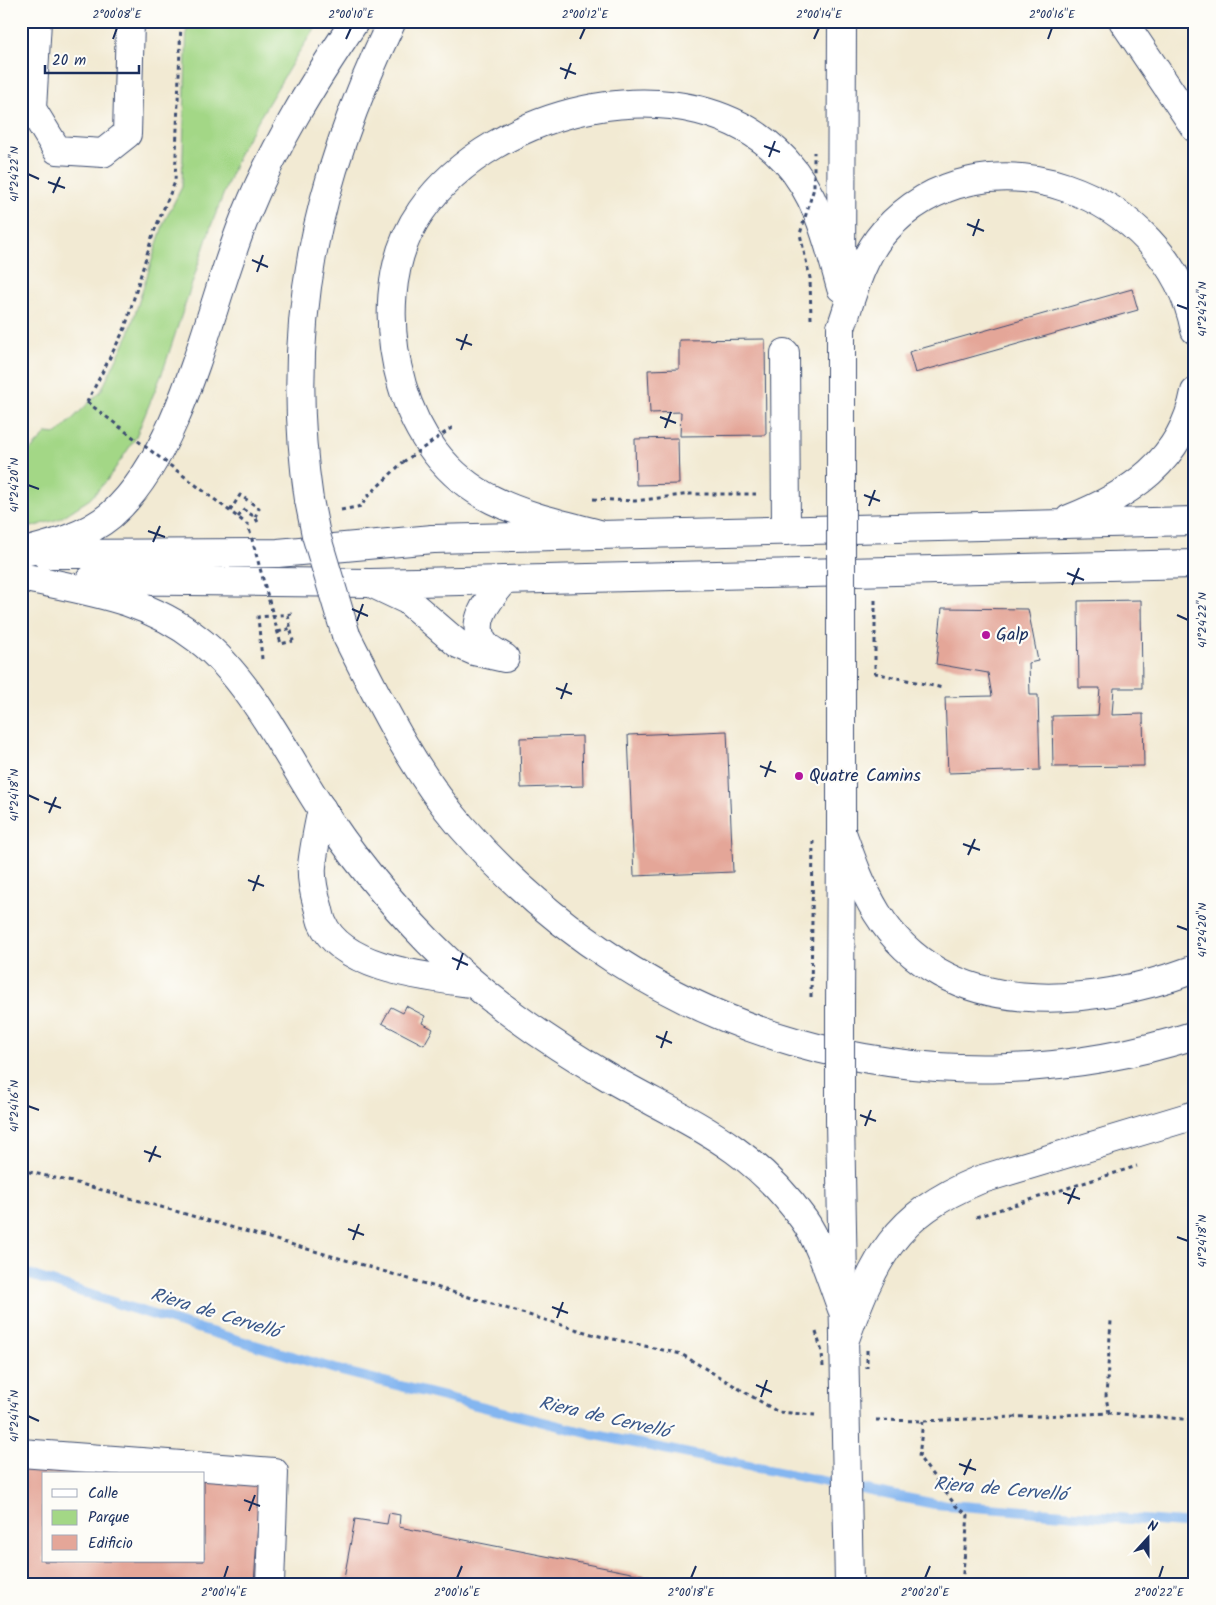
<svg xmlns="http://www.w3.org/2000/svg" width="1216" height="1605" viewBox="0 0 1216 1605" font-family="Kalam,sans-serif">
<rect width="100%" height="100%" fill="#fdfcf7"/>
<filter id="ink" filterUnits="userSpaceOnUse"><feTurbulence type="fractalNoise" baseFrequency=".02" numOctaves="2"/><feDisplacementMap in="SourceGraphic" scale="10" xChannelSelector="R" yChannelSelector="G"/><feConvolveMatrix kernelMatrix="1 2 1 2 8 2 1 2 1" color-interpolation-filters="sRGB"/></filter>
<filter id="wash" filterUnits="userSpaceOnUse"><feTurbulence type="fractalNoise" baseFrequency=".0096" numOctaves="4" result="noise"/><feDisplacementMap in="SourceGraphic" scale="20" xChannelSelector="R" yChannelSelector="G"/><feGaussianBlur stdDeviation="1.12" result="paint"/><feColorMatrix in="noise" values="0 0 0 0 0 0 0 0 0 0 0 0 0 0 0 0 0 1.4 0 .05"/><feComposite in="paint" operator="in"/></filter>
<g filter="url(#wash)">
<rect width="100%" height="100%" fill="#f2ead3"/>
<path fill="#a3d786" stroke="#5f8372" d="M187,21H320L297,55L241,149L211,226L163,371L135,439L108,479L90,499L59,519L21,530V460L47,433L57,434L101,391L129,333L164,222L182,187Z"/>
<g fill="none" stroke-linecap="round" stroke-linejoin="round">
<path stroke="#84b6f0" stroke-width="10" d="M21,1272L137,1310L345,1372L591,1434L935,1504L1195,1524"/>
</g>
<g id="blocks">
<path fill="#e4a698" d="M21,276L26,277L23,340H21Z
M1132,289L1138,310L915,373L909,352Z
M765,339L766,435L680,436L681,412L650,413L648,370L679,369V340Z
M678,438L679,484L636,485L635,439Z
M1141,600L1142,688H1114L1112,715L1143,714L1144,766L1053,767L1052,716L1098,715L1100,688H1079L1078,601Z
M942,608L1028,609L1038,661L1029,663L1030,695H1038L1040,770L948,773L945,697L992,696L988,673L936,664Z
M727,731L733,872L634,876L628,735Z
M582,736L583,786L521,788L520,738Z
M406,1006L425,1016L422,1023L433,1029L424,1045L382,1023L391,1007L403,1013Z
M21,1466L176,1474H44V1561H204V1474L261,1478L254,1584H21Z
M389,1513L400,1515L399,1527L687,1584H343L355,1519L387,1524Z"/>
</g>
</g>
<g filter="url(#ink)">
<use href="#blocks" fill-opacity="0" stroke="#3b4b70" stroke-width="1"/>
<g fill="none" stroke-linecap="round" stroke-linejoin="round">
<defs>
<path id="minor" d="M37,21L32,109L57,150L103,153L127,134L130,21
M785,353L786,531
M371,583L407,600L458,644L474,651L505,658C499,654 490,650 485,645C467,622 491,597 505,580
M322,809C318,828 314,847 312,866C311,877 314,892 317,903C319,909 320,916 322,922C342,969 427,977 471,983
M21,1453L274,1472L270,1584"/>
<path id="major" d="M841,277L842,21
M21,553C52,545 86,536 111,515C184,451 209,304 246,215C274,146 313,83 355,21
M45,554L278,553L433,539
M31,579C93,592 148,600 199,640C248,677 286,754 319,805C350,854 388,900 429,942C483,997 543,1039 610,1078C687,1122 750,1144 804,1220C820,1242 832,1283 842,1309
M90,580L371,583
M840,1006L841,831
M840,1120L845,1388"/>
<path id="highway" d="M1123,21L1195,128
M841,328C852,296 861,258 884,232C982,121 1168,192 1195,330
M309,500C283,326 316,178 392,21
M1069,519C1129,495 1182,461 1195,392
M603,535C566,525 527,517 493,500C446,477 416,434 402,385C386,329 386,261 421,211C494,106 691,58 785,160C818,196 828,242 841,288
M433,539L1195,521
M371,583L1195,564
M346,635C380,702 412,769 461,826C645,1038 926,1121 1195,1035
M841,830C851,858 861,887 877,913C945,1022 1090,1008 1195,969
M844,1342C874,1259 894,1215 979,1180L1195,1115"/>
</defs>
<use href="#minor" stroke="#3b4b70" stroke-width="30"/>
<use href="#major" stroke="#3b4b70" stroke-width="30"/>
<use href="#highway" stroke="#3b4b70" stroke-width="30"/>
<path stroke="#3b4b70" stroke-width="3" stroke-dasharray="4 4" stroke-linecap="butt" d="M87,402L125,328L153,234L175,182L181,21
M593,499L635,501L690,494H756
M341,510L362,506L366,498L403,462
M230,511L240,495L259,508L255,517
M238,517L244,510L255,517L259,524
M875,600V673L943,688
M288,615L293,641
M278,632L291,628
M262,659L258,617L292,614
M21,1170L81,1184L356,1263L595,1335L681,1354L778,1412L815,1415
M976,1217L1137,1166
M1109,1413L1106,1397L1111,1321
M876,1420L923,1421L1109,1413L1195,1420
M923,1421L919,1457L956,1506L968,1515L962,1584"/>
<use href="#minor" stroke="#fff" stroke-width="28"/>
<use href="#major" stroke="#fff" stroke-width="28"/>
<use href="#highway" stroke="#fff" stroke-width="28"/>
<defs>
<path id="major-bridge" d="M841,830V328
M840,1120V1006
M845,1388L849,1584"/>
<path id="highway-bridge" d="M309,500L316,535L346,635"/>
</defs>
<use href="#major-bridge" stroke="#3b4b70" stroke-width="30" stroke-linecap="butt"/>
<use href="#highway-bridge" stroke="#3b4b70" stroke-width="30" stroke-linecap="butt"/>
<path stroke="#3b4b70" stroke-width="3" stroke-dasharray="4 4" stroke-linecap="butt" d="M811,319L810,278L800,234L814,188V152
M87,402L248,525L281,644L293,641
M403,462L453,427
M811,997L813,841
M816,1332L822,1352L823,1367
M867,1350V1368"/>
<use href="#major-bridge" stroke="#fff" stroke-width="28"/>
<use href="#highway-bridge" stroke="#fff" stroke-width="28"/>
</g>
</g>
<path fill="none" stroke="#1b2f5e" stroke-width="2" d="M113,39L117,28M346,39L351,28M580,39L585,28M814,39L819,28M1048,39L1052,28M560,68L576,74M565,79L571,63M764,146L780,152M769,157L775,141M28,174L39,179M48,182L65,188M53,193L60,177M967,224L984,231M973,236L979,219M252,260L268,267M257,272L263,255M1177,305L1188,309M456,339L472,345M461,350L467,334M660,417L676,423M665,428L671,412M28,485L39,489M864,495L880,501M869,506L875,490M148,531L165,537M153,542L160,526M1067,573L1084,580M1072,585L1079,568M352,609L368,616M1177,615L1188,620M357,621L363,604M556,688L572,694M561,699L567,683M760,766L776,772M765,777L771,761M28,795L39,800M44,802L61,808M49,813L56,797M963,844L980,850M968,855L975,839M248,880L264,886M253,891L259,875M1177,926L1188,930M452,958L468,965M457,970L463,953M656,1036L672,1043M661,1048L667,1031M28,1106L39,1110M860,1115L876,1121M865,1126L871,1110M144,1151L161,1157M149,1162L156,1146M1063,1193L1080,1199M1068,1204L1075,1188M348,1229L364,1235M1177,1237L1188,1241M353,1240L359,1224M552,1307L568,1313M557,1318L563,1302M756,1385L772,1392M761,1397L767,1380M28,1416L39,1421M959,1464L976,1470M964,1475L971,1459M244,1500L260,1506M249,1511L255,1495M224,1578L228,1566M457,1578L462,1566M691,1578L696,1566M925,1578L930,1566M1159,1578L1163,1566"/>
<g fill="#b5179e" stroke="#fdfcf7" stroke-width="2">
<circle cx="986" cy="635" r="5"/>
<circle cx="799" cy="776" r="5"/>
</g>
<g text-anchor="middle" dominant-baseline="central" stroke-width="4.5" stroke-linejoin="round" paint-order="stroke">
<g font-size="18" fill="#1b2f5e" stroke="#fdfcf7" text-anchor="start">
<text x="996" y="635">Galp</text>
<text x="809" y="776">Quatre Camins</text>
</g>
<g font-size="19" font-style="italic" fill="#3a588a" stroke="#fdfcf7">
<text transform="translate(215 1314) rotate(17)">Riera de Cervelló</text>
<text transform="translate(604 1418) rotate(13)">Riera de Cervelló</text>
<text transform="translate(1000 1490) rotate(5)">Riera de Cervelló</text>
</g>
</g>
<rect width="1216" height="1605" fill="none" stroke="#fdfcf7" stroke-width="55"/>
<rect x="42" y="1472" width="162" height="90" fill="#fdfcf7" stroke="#a3aaba"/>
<rect x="52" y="1489" width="25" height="8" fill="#ffffff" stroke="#a3aaba"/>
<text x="88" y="1498" font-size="15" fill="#1b2f5e">Calle</text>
<rect x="52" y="1510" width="25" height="15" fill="#a3d786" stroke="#a3aaba"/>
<text x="88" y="1522" font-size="15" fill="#1b2f5e">Parque</text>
<rect x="52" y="1535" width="25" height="15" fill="#e4a698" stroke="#a3aaba"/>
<text x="88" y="1548" font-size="15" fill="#1b2f5e">Edificio</text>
<g transform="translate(1148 1538) rotate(21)" stroke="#fdfcf7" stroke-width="4" paint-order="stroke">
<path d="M0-4L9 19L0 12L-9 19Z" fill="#1b2f5e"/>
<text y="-8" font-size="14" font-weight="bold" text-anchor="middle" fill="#1b2f5e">N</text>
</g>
<path d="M45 65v8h94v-8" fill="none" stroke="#1b2f5e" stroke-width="2.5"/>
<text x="52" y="65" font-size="15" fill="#1b2f5e" stroke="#fdfcf7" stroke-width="4" paint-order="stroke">20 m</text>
<rect x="28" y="28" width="1160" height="1550" fill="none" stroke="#1b2f5e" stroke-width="2"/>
<g font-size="12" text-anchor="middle" fill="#1b2f5e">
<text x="117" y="18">2°00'08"E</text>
<text x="351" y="18">2°00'10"E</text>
<text x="585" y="18">2°00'12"E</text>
<text x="819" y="18">2°00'14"E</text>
<text x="1052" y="18">2°00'16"E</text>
<text transform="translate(14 174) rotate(-90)" y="4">41°24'22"N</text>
<text transform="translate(1202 309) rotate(-90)" y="4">41°24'24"N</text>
<text transform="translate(14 485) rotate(-90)" y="4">41°24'20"N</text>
<text transform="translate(1202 620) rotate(-90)" y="4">41°24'22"N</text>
<text transform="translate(14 795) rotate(-90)" y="4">41°24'18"N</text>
<text transform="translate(1202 930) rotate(-90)" y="4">41°24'20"N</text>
<text transform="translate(14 1106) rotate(-90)" y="4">41°24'16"N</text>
<text transform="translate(1202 1241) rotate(-90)" y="4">41°24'18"N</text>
<text transform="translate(14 1416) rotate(-90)" y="4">41°24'14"N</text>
<text x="224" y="1596">2°00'14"E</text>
<text x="457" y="1596">2°00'16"E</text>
<text x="691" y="1596">2°00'18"E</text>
<text x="925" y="1596">2°00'20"E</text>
<text x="1159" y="1596">2°00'22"E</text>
</g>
</svg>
